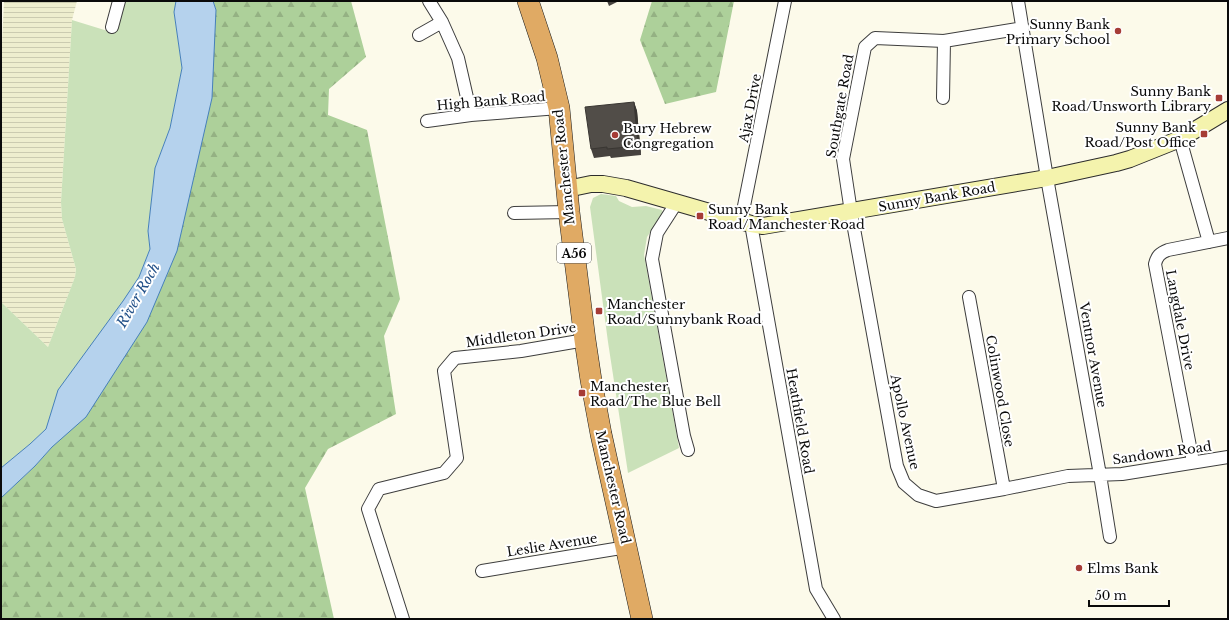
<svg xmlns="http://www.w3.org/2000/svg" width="1229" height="620" viewBox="0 0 1229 620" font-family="'Libre Baskerville',serif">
<defs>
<pattern id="farmland-rules" width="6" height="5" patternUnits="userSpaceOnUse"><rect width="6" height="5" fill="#eeeece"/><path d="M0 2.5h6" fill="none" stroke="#cbcbb0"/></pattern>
<pattern id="forest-firs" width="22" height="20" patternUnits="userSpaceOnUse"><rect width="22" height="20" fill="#add09a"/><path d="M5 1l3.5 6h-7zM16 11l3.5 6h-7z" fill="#94b183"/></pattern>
</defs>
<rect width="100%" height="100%" fill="#fcfaea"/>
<path fill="url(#farmland-rules)" d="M4,1H77L72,20L61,202L62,219L76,269L75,277L48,347L1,302V65Z"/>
<path fill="#cae1b9" d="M123,1H176L174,12L182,68L170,128L155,168L148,231L150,249L139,277L46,429L30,444L1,468V302L48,347L75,277L76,269L62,219L61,202L72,20L111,32Z
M601,194L616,196L619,201L632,207L646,206L662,210L663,213L647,237L644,255L679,448L628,473L608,342L590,207L593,198Z"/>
<path fill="url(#forest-firs)" d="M213,1H351L366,57L329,89L328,115L367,130L400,299L384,336L396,414L328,449L305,488L334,619H1V498L35,466L52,447L147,322L216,10Z
M652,1H734L716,92L665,104L640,40Z"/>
<path fill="#b5d2ed" stroke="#4680ba" d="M176,1H213L216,10L212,98L177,251L147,322L86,417L52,447L35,466L1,498V468L30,444L46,429L58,390L123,301L139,277L150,249L148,231L155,168L170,128L182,68L174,12Z"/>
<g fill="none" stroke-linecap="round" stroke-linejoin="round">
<defs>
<path id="street" d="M429,1L442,22L458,58L471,115
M1018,1L1047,178L1100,475L1110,537
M112,27L119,1
M1023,28L944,41L875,38L865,47L843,159L851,212L897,466L904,483L918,495L936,501L1004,489L1068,476L1122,474L1228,457
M419,35L442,22
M943,98L944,41
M427,121L471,115L559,108
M1180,139L1209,242
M677,202L657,233L652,259L684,436L688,450
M514,213L569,212
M741,221L785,1
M751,224L816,589L834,619
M969,297L1004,489
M1193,462L1155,264C1157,256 1160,253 1168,250L1228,238
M482,571L627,547
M403,619L368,509L379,489L444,473L457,458L444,371L455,358L521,351L585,340"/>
<path id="secondary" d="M567,189L591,184H603L626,188L751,224L763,226L1047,178L1116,163L1130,159L1180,139L1228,110"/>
<path id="highway" d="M528,1L547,58L559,108L569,212L585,340L591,380L601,434L642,619"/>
</defs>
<use href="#street" stroke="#3d3d3d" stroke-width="14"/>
<use href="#secondary" stroke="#2c2c2c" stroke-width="18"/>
<use href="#highway" stroke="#1b1b1b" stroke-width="22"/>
<use href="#street" stroke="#fff" stroke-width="12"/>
<use href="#secondary" stroke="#f4f3ad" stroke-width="16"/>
<use href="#highway" stroke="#e0aa64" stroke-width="21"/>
</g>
<path fill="#46423e" d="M607,1H619L609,6Z
M634,102L637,111L641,155L611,158L610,156L594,158L591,149Z"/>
<path fill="#393632" d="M634,102L637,111L641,155L638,146Z"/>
<path fill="#514d48" stroke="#393632" d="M634,102L638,146L607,149V147L591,149L585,107Z"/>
<g fill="#a63c36" stroke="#fff" stroke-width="1.5">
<circle cx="1118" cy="31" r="4"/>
<rect x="1215" y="94" width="8" height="8" rx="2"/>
<rect x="1200" y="130" width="8" height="8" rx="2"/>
<circle cx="615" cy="135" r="4"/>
<rect x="696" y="212" width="8" height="8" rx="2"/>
<rect x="595" y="307" width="8" height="8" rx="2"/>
<rect x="578" y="389" width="8" height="8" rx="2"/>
<circle cx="1079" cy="568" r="4"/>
</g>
<g text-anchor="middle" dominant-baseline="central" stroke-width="4" stroke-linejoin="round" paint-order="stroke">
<rect fill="#fff" stroke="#545454" stroke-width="1" x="557" y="243" width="34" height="20" rx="3"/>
<g font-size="12" font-weight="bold" fill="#0a0a0a">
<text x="574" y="253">A56</text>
</g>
<g font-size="13" fill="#0a0a0a" stroke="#fff" text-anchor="start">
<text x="1110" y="24" text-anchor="end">Sunny Bank<tspan x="1110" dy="15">Primary School</tspan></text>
<text x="1211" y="91" text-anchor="end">Sunny Bank<tspan x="1211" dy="15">Road/Unsworth Library</tspan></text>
<text x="1196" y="127" text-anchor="end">Sunny Bank<tspan x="1196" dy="15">Road/Post Office</tspan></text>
<text x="623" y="128">Bury Hebrew<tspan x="623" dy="15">Congregation</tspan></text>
<text x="708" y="209">Sunny Bank<tspan x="708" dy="15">Road/Manchester Road</tspan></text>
<text x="607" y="304">Manchester<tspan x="607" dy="15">Road/Sunnybank Road</tspan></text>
<text x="590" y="386">Manchester<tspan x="590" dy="15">Road/The Blue Bell</tspan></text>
<text x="1087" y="568">Elms Bank</text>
</g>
<g font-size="13" fill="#0a0a0a" stroke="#fff">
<text transform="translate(491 101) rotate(-5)">High Bank Road</text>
<text transform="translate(840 106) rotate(-80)">Southgate Road</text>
<text transform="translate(750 108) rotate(-79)">Ajax Drive</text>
<text transform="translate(564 167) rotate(-96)">Manchester Road</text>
<text transform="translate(937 197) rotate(-10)">Sunny Bank Road</text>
<text transform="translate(1180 320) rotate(79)">Langdale Drive</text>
<text transform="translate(521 335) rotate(-8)">Middleton Drive</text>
<text transform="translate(1093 355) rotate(80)">Ventnor Avenue</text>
<text transform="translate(1000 391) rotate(80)">Colinwood Close</text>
<text transform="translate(800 421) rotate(80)">Heathfield Road</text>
<text transform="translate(905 422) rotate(78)">Apollo Avenue</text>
<text transform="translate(1162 453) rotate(-8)">Sandown Road</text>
<text transform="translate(613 487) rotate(77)">Manchester Road</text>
<text transform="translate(552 545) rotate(-9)">Leslie Avenue</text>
</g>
<g font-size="14" font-style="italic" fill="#25538a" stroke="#fff">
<text transform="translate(138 295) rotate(-60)">River Roch</text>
</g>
</g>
<rect width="1229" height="620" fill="none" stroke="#0a0a0a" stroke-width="4"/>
<path d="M1089 600v6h80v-6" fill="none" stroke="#0a0a0a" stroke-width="2"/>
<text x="1095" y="600" font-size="12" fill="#0a0a0a" stroke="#ffffff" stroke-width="3" paint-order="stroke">50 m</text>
</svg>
